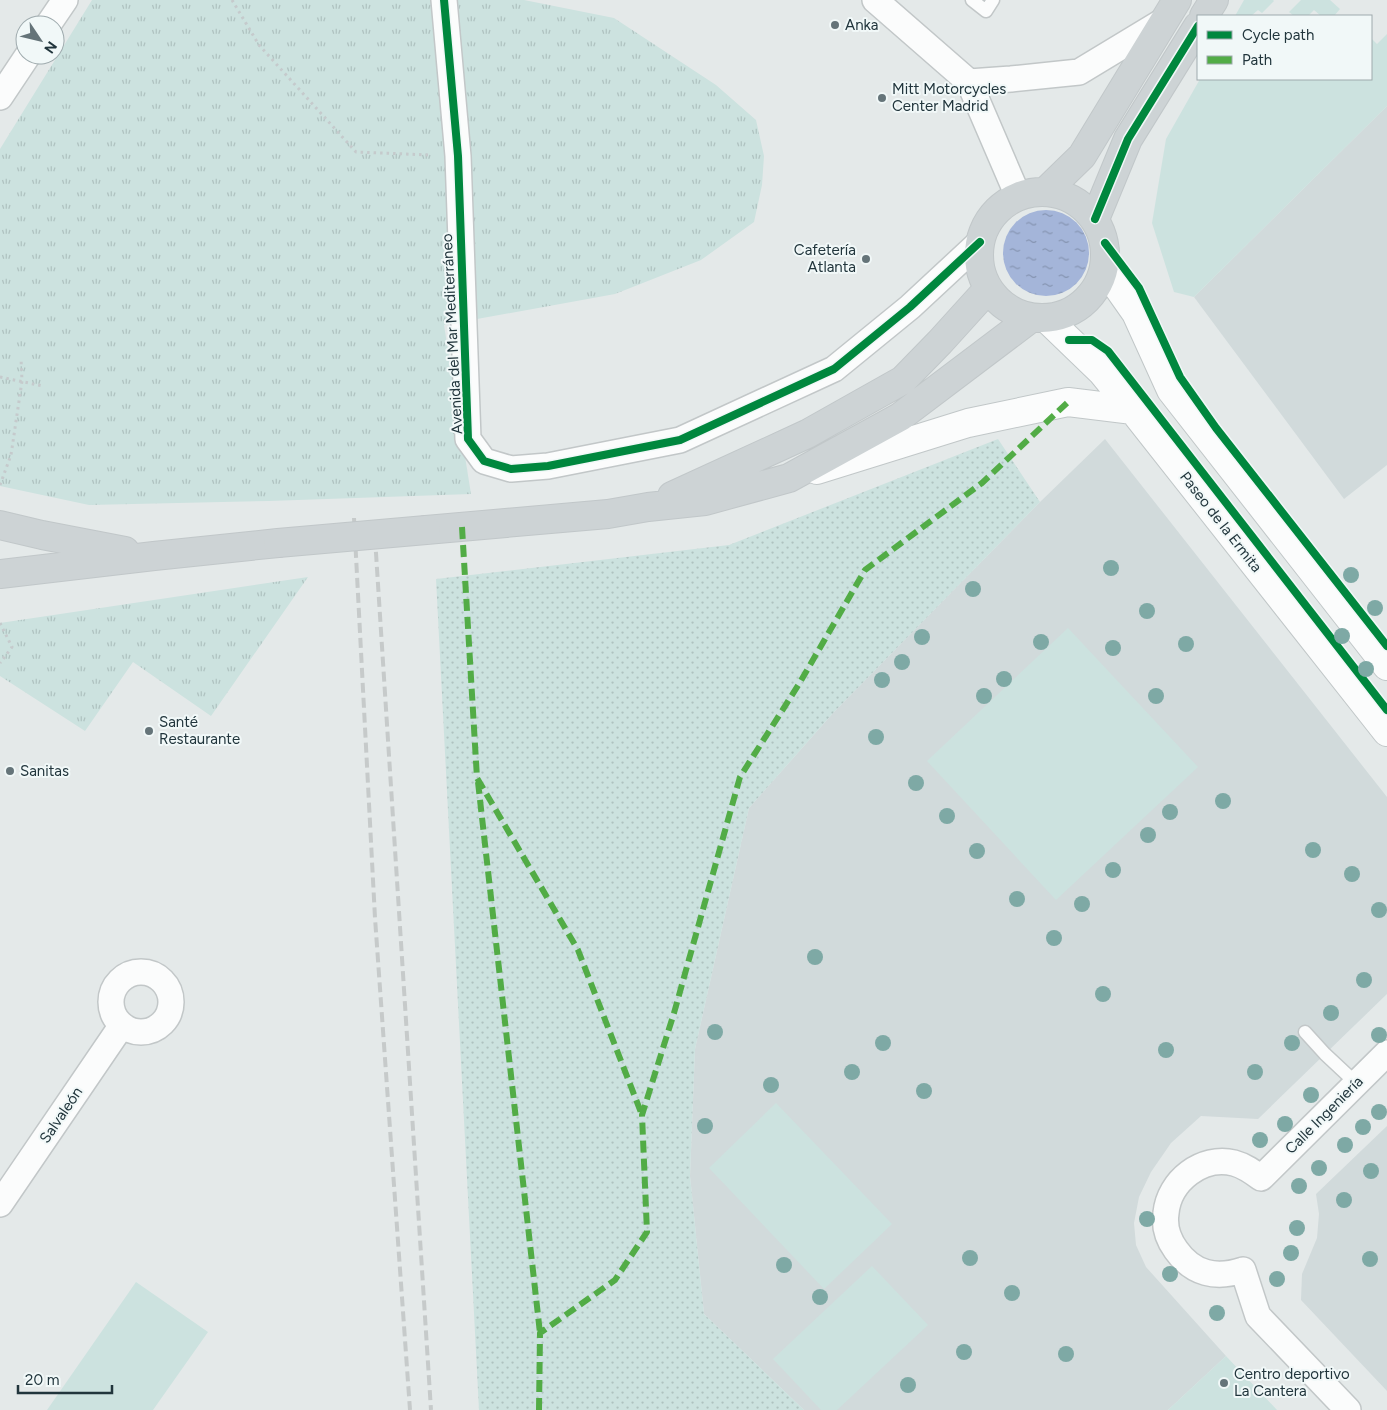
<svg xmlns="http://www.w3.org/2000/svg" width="1387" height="1410" viewBox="0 0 1387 1410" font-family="Figtree,sans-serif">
<defs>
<pattern id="grass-dots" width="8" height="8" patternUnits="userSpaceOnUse" patternTransform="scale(1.25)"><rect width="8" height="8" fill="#cce2df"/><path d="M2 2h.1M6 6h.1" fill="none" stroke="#afc2c0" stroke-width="1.8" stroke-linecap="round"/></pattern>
<pattern id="park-tufts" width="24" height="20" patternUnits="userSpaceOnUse" patternTransform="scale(1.25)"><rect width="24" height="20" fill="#cce2df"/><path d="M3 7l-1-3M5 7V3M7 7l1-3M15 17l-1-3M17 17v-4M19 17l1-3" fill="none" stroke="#afc2c0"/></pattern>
<pattern id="water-ripples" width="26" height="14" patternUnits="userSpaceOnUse" patternTransform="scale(1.25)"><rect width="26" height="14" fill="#a4b5d9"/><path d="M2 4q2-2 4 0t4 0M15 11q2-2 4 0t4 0" fill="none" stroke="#8594b1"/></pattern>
</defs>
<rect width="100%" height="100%" fill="#e4e9e9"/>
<path fill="#d1dadb" d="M1387,106V465L1344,499L1194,297Z
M1105,439L1387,797V994L1258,1119L1201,1116L1171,1143L1151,1172L1139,1197L1134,1223L1136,1245L1146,1267L1226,1356L1168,1410H804L704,1314L690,1176L695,1049L749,808L834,712L1040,502Z
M1387,1126V1391L1301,1300L1302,1274L1317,1238L1319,1214L1316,1194Z"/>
<path fill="url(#grass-dots)" d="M998,439L1040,502L834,712L749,808L695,1049L690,1176L704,1314L804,1410H479L436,579L729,545Z"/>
<path fill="url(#park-tufts)" d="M92,0H524L614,18L716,85L756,120L764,156L762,185L754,222L701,260L615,294L444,325L471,494L269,501L89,505L0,486V149Z
M308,577L211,716L133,662L85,731L0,676V623Z"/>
<path fill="#cce2df" d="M1244,0H1273L1274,1L1262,13L1258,10L1251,16H1235Z
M1301,0H1330L1340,9L1334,16H1321L1314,10L1308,16H1294L1289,12Z
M1387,34V106L1194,297L1174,292L1152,223L1166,139L1200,79H1302L1304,80L1305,79H1371V38L1377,44Z
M1068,628L1198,767L1056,900L927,761Z
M776,1103L892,1224L824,1289L709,1168Z
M872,1266L928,1325L837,1410H821L773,1359Z
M136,1282L208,1332L153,1410H47Z
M1226,1356L1277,1410H1168Z"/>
<path fill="url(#water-ripples)" d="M1003 253a43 43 0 1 1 86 0a43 43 0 1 1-86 0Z"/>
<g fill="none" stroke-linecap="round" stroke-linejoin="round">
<defs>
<path id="lane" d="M972,0L986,11L993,0
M1305,1032L1325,1054L1356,1083"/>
<path id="street" d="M444,0L458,156L468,439L484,461L511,469L548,466L680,440L834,369L910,307L980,242
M875,0L969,82L1018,196
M48,25L65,0
M969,82L1011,79L1079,72L1165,20
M0,97L28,55
M111 1002a30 30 0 1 1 60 0a30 30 0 1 1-60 0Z
M0,1204L122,1025
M1348,1410L1258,1316L1243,1270C1216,1279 1193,1274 1176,1250C1168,1239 1164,1226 1166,1213C1169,1181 1202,1155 1234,1163C1245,1166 1253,1172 1261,1178L1387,1053"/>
<path id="secondary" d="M1105,269L1136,313L1171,390L1387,666
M1047,319L1102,372L1133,410L1387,732
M817,470L968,423L1068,402L1133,410"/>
<path id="primary" d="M1204,16L1214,0
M1046,191L1082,156L1177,0
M979 255a63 63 0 1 1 126 0a63 63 0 1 1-126 0Z
M1095,219L1128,139L1198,26
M672,496L807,434L903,380L940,342L988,289
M0,525L42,535L125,551
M426,530L608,514L648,507L705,501L789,478L900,417L1031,318
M0,574L154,556L278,543"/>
</defs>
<use href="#lane" stroke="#c2c7c8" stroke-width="15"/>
<use href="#street" stroke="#c2c7c8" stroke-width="28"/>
<use href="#secondary" stroke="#c1c7c8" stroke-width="30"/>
<use href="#primary" stroke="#c1c7c9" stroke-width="30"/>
<path stroke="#c5cacc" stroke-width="3" stroke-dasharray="2.5 4" stroke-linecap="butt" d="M232,0L259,45L356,152L430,155
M0,377L43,386
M0,485L11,455L22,381L21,358
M0,623L12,647L0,663"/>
<use href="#lane" stroke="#fbfcfc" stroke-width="12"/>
<use href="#street" stroke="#fbfcfc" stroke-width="25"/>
<use href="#secondary" stroke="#fbfcfc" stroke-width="28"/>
<use href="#primary" stroke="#cdd3d5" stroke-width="28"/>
<path stroke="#c6caca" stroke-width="4" stroke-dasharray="10 5" stroke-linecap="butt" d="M354,518L375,918L410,1410
M374,522L431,1410"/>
<defs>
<path id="primary-bridge" d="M278,543L426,530"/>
</defs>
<use href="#primary-bridge" stroke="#c1c7c9" stroke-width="30" stroke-linecap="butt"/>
<use href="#primary-bridge" stroke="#cdd3d5" stroke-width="28"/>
<path stroke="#52ac46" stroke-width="6" stroke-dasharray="12 6" stroke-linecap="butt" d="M462,527L477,778L578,950L642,1115
M478,782L540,1333
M539,1410L540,1333L615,1280L647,1232L642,1115L674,1013L740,777L799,684L865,570L982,483L1068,402"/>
<defs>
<path id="cycleway" d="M444,0L458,156L468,439L484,461L511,469L548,466L680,440L834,369L910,307L980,242
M1095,219L1128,139L1198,26
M1105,243L1139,288L1180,377L1216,428L1387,646
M1069,340H1092L1108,351L1387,710"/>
</defs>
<use href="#cycleway" stroke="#f1f8f8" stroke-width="11"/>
<use href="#cycleway" stroke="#00873e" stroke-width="8"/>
</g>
<g fill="#7ea9a5">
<circle cx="1111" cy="568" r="8"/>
<circle cx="1351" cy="575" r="8"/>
<circle cx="973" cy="589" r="8"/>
<circle cx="1375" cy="608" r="8"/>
<circle cx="1147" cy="611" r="8"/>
<circle cx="1342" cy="636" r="8"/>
<circle cx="922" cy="637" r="8"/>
<circle cx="1041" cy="642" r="8"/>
<circle cx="1186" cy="644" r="8"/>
<circle cx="1113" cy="648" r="8"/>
<circle cx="902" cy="662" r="8"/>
<circle cx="1366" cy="669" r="8"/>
<circle cx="1004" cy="679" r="8"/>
<circle cx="882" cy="680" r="8"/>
<circle cx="984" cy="696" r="8"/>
<circle cx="1156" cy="696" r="8"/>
<circle cx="876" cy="737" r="8"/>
<circle cx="916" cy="783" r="8"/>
<circle cx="1223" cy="801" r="8"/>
<circle cx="1170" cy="812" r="8"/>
<circle cx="947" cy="816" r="8"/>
<circle cx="1148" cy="835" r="8"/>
<circle cx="1313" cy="850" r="8"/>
<circle cx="977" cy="851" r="8"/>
<circle cx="1113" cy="870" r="8"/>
<circle cx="1352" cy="874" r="8"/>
<circle cx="1017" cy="899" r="8"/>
<circle cx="1082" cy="904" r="8"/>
<circle cx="1379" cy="910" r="8"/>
<circle cx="1054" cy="938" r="8"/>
<circle cx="815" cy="957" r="8"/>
<circle cx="1364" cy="980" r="8"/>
<circle cx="1103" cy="994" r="8"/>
<circle cx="1331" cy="1013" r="8"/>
<circle cx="715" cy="1032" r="8"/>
<circle cx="1379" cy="1035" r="8"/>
<circle cx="883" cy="1043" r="8"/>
<circle cx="1292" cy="1043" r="8"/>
<circle cx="1166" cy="1050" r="8"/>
<circle cx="852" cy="1072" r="8"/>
<circle cx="1255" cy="1072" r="8"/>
<circle cx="771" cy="1085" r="8"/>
<circle cx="924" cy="1091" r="8"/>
<circle cx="1311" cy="1095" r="8"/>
<circle cx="1379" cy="1112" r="8"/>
<circle cx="1285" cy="1124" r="8"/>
<circle cx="705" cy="1126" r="8"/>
<circle cx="1363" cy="1127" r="8"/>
<circle cx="1260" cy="1140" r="8"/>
<circle cx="1345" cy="1145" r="8"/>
<circle cx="1319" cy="1168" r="8"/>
<circle cx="1371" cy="1171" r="8"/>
<circle cx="1299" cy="1186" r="8"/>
<circle cx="1344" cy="1200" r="8"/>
<circle cx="1147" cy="1219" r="8"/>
<circle cx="1297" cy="1228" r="8"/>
<circle cx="1291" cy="1253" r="8"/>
<circle cx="970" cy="1258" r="8"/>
<circle cx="1370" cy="1259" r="8"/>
<circle cx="784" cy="1265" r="8"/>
<circle cx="1170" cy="1274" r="8"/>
<circle cx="1277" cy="1279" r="8"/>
<circle cx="1012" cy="1293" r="8"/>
<circle cx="820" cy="1297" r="8"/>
<circle cx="1217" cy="1313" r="8"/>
<circle cx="964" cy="1352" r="8"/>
<circle cx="1066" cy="1354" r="8"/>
<circle cx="908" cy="1385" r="8"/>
</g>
<g fill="#657479" stroke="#f1f8f8" stroke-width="2">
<circle cx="835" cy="25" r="5"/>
<circle cx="882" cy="98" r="5"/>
<circle cx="866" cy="259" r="5"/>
<circle cx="149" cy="731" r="5"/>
<circle cx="10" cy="771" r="5"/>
<circle cx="1224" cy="1383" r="5"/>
</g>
<g text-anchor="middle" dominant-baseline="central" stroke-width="4" stroke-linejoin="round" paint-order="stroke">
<g font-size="15" fill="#21353c" stroke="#f1f8f8" text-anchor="start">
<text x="845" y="25">Anka</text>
<text x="892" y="89">Mitt Motorcycles<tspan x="892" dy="17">Center Madrid</tspan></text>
<text x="856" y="250" text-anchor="end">Cafetería<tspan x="856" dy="17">Atlanta</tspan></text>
<text x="159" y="722">Santé<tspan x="159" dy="17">Restaurante</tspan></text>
<text x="20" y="771">Sanitas</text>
<text x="1234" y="1374">Centro deportivo<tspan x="1234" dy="17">La Cantera</tspan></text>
</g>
<g font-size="15" fill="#21353c" stroke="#f1f8f8">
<text transform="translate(452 334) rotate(-93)">Avenida del Mar Mediterráneo</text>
<text transform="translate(1221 522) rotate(52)">Paseo de la Ermita</text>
<text transform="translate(61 1115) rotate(-56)">Salvaleón</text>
<text transform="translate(1324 1115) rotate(-45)">Calle Ingeniería</text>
</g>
</g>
<rect x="1197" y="15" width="175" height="65" fill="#f1f8f8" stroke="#9eaaad"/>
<rect x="1207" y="31" width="25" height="8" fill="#00873e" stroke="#9eaaad"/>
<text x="1242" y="40" font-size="15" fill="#21353c">Cycle path</text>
<rect x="1207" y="56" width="25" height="8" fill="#52ac46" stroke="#9eaaad"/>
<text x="1242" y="65" font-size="15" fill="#21353c">Path</text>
<g transform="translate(40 40) rotate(125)"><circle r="24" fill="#f1f8f8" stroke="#9eaaad"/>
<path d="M0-4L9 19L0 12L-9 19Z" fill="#657479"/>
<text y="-8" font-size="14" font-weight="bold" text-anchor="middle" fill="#21353c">N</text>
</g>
<path d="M18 1385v8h94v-8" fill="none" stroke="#21353c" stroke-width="2.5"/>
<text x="25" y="1385" font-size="15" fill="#21353c" stroke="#f1f8f8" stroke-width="4" paint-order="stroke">20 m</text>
</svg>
